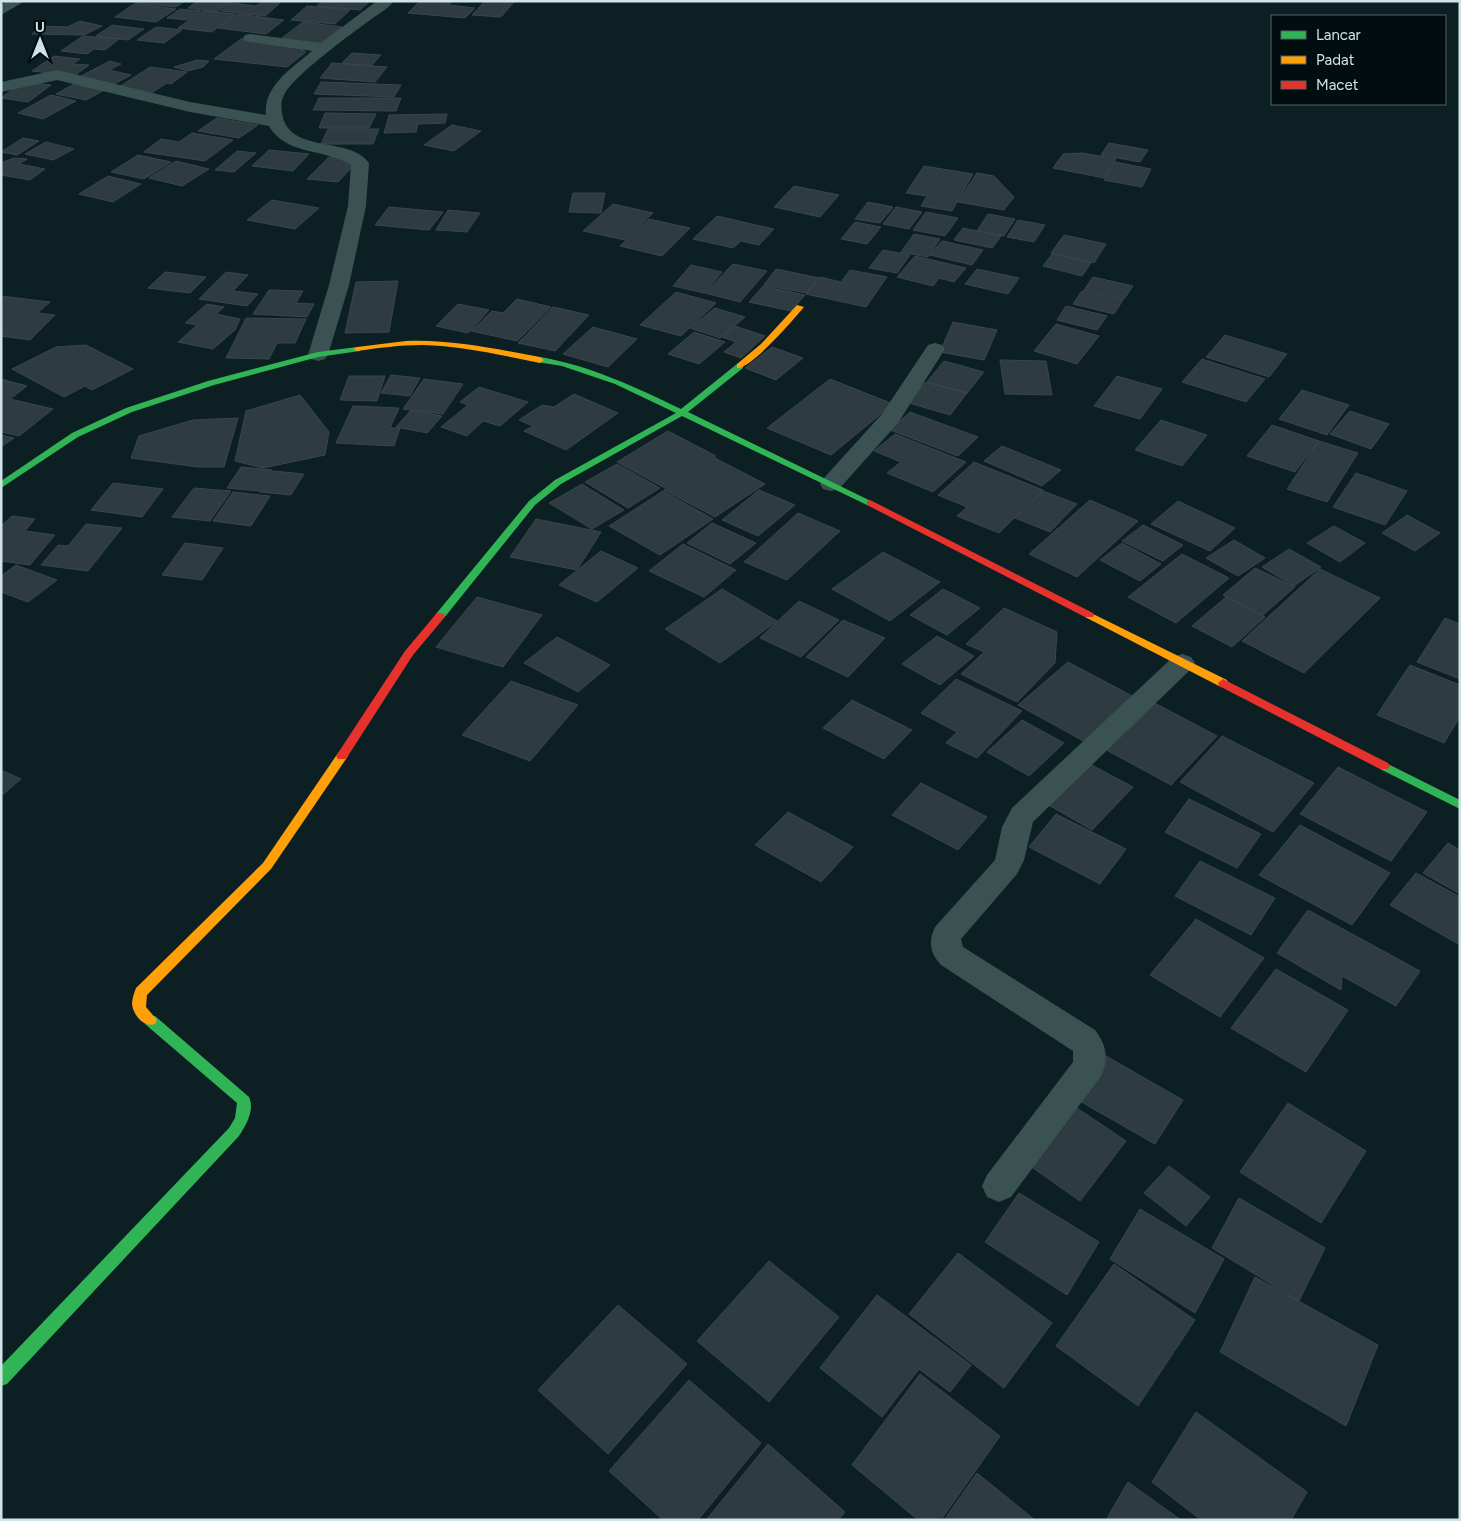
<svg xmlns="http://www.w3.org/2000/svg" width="1461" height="1521" viewBox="0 0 1461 1521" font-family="Figtree,sans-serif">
<rect width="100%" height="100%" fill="#0c2024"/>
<path fill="#2e3c42" stroke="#39464d" d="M137,1H185L176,7L135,3Z
M198,1H233L217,12L188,8Z
M262,1L280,3L265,16L221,11L232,3L256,6Z
M322,1H370L360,10L317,6Z
M420,1L452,2L449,5L475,8L465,18L408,13Z
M485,1H506L514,2L501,17L472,15Z
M134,4L176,9L156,22L115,17Z
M307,6L350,10L335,24L291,20Z
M180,9L200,11L187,20L167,18Z
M202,11L235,14L212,32L178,28Z
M237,14L284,20L266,34L218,28Z
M80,21L102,26L84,35L32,34L41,26L67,27Z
M303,22L342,27L318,46L278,41Z
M112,25L144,29L128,40L96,36Z
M156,27L182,30L164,43L137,40Z
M83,36L119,39L105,50L94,49L87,54L61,51Z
M241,39L293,45L306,52L287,67L214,59Z
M352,53L381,55L371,66L342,63Z
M54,56L80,59L73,64L89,65L74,76L32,71Z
M197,60L209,61L203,67L188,71L174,67Z
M110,61L121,64L109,70L131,75L114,84L81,76Z
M332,63L387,67L375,82L320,78Z
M150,67L187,72L171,84L167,83L153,92L119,87Z
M321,82L401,85L394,97L314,94Z
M34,83L51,85L28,102L1,98L15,87Z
M74,84L103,91L86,100L56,94Z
M51,95L76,101L43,119L18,113Z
M319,98H401L396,111L313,110Z
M325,113L376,114L369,128H319Z
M447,114L445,123L418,124L416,132L384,133L389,115Z
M217,118L258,125L239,138L198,131Z
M452,125L481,131L454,151L424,145Z
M328,129H379L373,144H321Z
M192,133L233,140L205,161L144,152L161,139L179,142Z
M23,138L39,141L17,155L1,152Z
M46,142L74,149L53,160L25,154Z
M1109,143L1148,150L1140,162L1101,155Z
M269,150L309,154L293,171L252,166Z
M237,151L256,153L234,172L215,170Z
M1083,153L1116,159L1104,178L1053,168L1063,154Z
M138,155L171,162L144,179L111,172Z
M329,157L343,158L353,166L338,182L307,179Z
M14,158L27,159L19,164L45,169L30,180L1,175V163Z
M176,161L209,169L182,186L149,178Z
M1115,162L1151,169L1142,187L1104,180Z
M924,166L973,174L952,211L921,206L927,196L906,193Z
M977,173L994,176L1014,197L1004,210L958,202Z
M108,176L141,184L113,202L79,194Z
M794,186L839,195L820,217L774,207Z
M573,193H605L601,213L569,212Z
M272,200L319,208L295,229L247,220Z
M868,202L893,207L880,223L855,219Z
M613,204L653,213L625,240L583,231Z
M389,207L443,212L429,230L375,225Z
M896,207L922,212L909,229L883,224Z
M448,210L480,213L467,232L436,230Z
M926,212L958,218L945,236L913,230Z
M988,214L1015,219L1004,236L977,231Z
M717,216L774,229L759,245L741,241L733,248L693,239Z
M649,219L690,228L662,256L620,246Z
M1018,220L1045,225L1034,242L1007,237Z
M855,222L881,227L867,244L841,239Z
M963,228L1001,236L992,248L954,240Z
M914,234L940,239L928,257L901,252Z
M1064,235L1106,244L1094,263L1051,253Z
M942,241L983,250L972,265L930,255Z
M883,250L910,255L897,273L869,268Z
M1052,254L1091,263L1082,276L1043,266Z
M915,256L966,268L954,282L939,278L933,286L897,277Z
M733,264L767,271L740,302L705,293Z
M691,265L722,272L704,293L673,286Z
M776,269L819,278L806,293L764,285Z
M977,269L1019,278L1008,294L965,284Z
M850,270L887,277L866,307L806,294L820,277L841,282Z
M165,272L206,277L190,293L148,288Z
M226,272L248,275L233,291L258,294L247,306L199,299Z
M1093,277L1133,286L1124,299L1084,290Z
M398,281L389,332L345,333L356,282Z
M763,286L805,295L791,311L749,302Z
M269,290L303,291L296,303L314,304L307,317L253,314Z
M1082,291L1123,300L1114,314L1073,304Z
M676,292L716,303L681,336L640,325Z
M1,296L50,302L37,313L55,315L30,340L1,336Z
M517,299L551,307L517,341L471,331L492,311L503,313Z
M207,304L224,307L216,314L240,319L235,330L213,349L178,342L197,325L185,323Z
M458,304L489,310L468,333L436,326Z
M1066,306L1107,316L1097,330L1057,320Z
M553,307L589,315L555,351L518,343Z
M715,308L745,317L720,338L690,328Z
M246,318L306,319L295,343H277L269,359L226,358Z
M953,322L997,330L984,360L940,352Z
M1056,324L1099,336L1077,364L1034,351Z
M735,326L765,336L741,358L724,352L736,342L722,337Z
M593,327L637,339L608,367L563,354Z
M694,332L725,342L699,364L668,354Z
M1225,335L1287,354L1269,377L1206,357Z
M86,345L133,369L92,390L85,386L64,397L12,369L56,347Z
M772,347L803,358L776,380L745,368Z
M1202,359L1265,379L1246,402L1182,382Z
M1000,360L1046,361L1052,395L1005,394Z
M944,361L984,372L967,393L927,382Z
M391,375L420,378L410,396L381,393Z
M349,376H385L377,401L340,400Z
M1117,376L1162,389L1140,419L1094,406Z
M1,379L27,386L10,399L53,409L19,436L1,432Z
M424,379L463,384L443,414L403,409Z
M830,379L893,404L831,455L767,428Z
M925,382L967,393L950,415L909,403Z
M479,387L528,402L500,426L483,421L467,436L441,427L468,405L460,402Z
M1302,390L1349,405L1327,435L1279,419Z
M574,394L618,413L566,450L524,431L533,426L519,420L542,405L554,407Z
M300,395L329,432L325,455L263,468L235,461L246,411Z
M353,406L399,408L390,428H400L394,446L336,443Z
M411,410L442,416L427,433L396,427Z
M1350,411L1389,424L1371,449L1330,434Z
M910,412L978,437L958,456L890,430Z
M238,418L224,467H198L131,458L139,436L193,420Z
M1161,420L1207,435L1182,466L1135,450Z
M1272,425L1319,441L1295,472L1247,456Z
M668,431L716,456L665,488L617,462Z
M895,434L966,462L933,492L887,473L901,462L874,451Z
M1,435L14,438L1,447Z
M1319,441L1358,453L1327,502L1287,489Z
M1002,446L1061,470L1042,486L984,461Z
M715,458L765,484L715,517L664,490Z
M974,462L1043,490L999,533L957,516L967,507L938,495Z
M617,464L660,488L628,508L585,482Z
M241,467L272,470L258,491L227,488Z
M273,471L304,474L291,495L259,492Z
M1356,473L1407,491L1385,525L1333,507Z
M113,483L163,489L142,517L91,510Z
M582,484L624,510L592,529L549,503Z
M194,488L231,491L210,521L172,517Z
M759,490L795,505L758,536L722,520Z
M663,491L713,519L660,555L609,526Z
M1043,491L1077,504L1050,532L1015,518Z
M233,492L270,496L251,526L213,521Z
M1090,500L1138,521L1077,577L1029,554Z
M1178,501L1235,528L1210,551L1151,524Z
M798,513L840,531L787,580L744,562Z
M1407,515L1440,533L1415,551L1382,533Z
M12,516L35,519L25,531L55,535L30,565L1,561V526Z
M536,519L601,532L577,570L510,557Z
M712,523L756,543L730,564L687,543Z
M86,524L122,528L88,571L41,565L58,545L68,546Z
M1143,525L1183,545L1163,561L1122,541Z
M1334,526L1365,543L1340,562L1307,543Z
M1234,540L1265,558L1238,576L1206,558Z
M185,543L223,548L202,580L162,575Z
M1122,543L1161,564L1140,581L1100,560Z
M683,544L736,570L704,597L649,571Z
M1289,549L1321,567L1294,586L1262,567Z
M601,551L638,568L597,602L559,585Z
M883,552L940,582L890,621L832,589Z
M1182,554L1229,578L1176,623L1128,597Z
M16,565L57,580L28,602L1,592V576Z
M1255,568L1295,587L1263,615L1223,595Z
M1320,569L1380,598L1304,673L1242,641Z
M722,589L777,621L720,663L665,629Z
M943,589L980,608L947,635L910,615Z
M477,597L542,615L503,667L436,647Z
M1226,597L1265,617L1232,647L1192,626Z
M799,601L839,620L801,657L760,638Z
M1004,608L1057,632L1055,663L1017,702L961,674L984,652L966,644Z
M1445,618L1460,624V679L1417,662Z
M843,620L885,638L848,677L806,657Z
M937,636L974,656L940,685L902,664Z
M557,637L610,665L578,692L524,663Z
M1068,662L1134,697L1087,743L1018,705Z
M1410,665L1460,685V717L1444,743L1377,715Z
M956,679L1022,711L977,758L946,743L957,732L921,713Z
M511,681L578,705L530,761L462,735Z
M1147,699L1217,736L1171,785L1099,746Z
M852,700L912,730L884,759L823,728Z
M1022,720L1064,743L1029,776L987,752Z
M1222,736L1314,783L1273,832L1180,782Z
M1086,762L1133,787L1092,830L1045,803Z
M1338,767L1427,812L1391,861L1300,814Z
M1,770L21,779L1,796Z
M921,783L987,817L958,850L892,815Z
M1189,799L1261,834L1237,868L1165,832Z
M788,812L853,847L821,882L755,845Z
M1056,814L1126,849L1100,884L1029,847Z
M1300,825L1390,873L1352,925L1259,875Z
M1448,843L1460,850V894L1423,873Z
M1200,861L1275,898L1251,935L1175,896Z
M1416,873L1460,897V945L1390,905Z
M1308,910L1420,971L1396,1006L1342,976L1341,990L1277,953Z
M1196,919L1264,958L1220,1017L1150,975Z
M1276,969L1348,1010L1306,1072L1231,1028Z
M1106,1056L1183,1100L1155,1144L1078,1100Z
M1288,1103L1366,1151L1321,1223L1240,1172Z
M1071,1104L1126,1141L1080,1201L1023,1161Z
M1169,1166L1210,1197L1186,1226L1144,1193Z
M1019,1193L1099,1242L1067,1295L985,1242Z
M1239,1198L1325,1248L1299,1301L1212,1248Z
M1140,1209L1224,1259L1195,1313L1110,1259Z
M958,1253L1052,1323L1004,1388L909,1314Z
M769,1261L839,1317L769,1402L697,1341Z
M1114,1264L1195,1320L1138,1406L1056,1346Z
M1255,1277L1378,1345L1346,1426L1220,1352Z
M877,1295L971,1365L950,1392L919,1369L882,1417L820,1368Z
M618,1305L687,1364L608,1454L538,1390Z
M920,1374L1000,1436L941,1520H918L852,1465Z
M689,1380L761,1443L698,1520H663L609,1471Z
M1196,1412L1307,1492L1291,1520H1201L1152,1482Z
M768,1444L845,1512L838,1520H706Z
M977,1473L1035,1520H944Z
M1128,1482L1181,1520H1106Z"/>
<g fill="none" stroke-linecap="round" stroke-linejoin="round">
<path fill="#3a5352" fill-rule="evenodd" d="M7,1H25L1,15V5Z
M377,1H394C388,9 378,14 370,20C351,34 293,76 284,95C281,100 281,107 282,113C288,155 349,135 369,163L366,206L349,285L328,355L325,359L318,361L311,359L308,355L329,285L348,206L351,165C325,148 286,156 269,126L190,112L57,80L1,92V82L57,70L190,102L266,115C263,86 292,68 312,51L250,42L245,41L243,38L245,35L250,34L321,43Z
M935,343L942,345L945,349L898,423L839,489L831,491L823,489L820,484L823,479L882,414L928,345Z
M1182,654L1191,657L1195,663L1191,669L1033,822L1024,860L1017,874L961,939L963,947L1095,1030C1107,1046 1109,1059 1101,1076L1011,1197L999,1202L987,1197L982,1186L987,1175L1073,1062V1051L941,965C930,953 928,942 935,927L995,860L1002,827L1012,808L1173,657Z"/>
<path fill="#30b455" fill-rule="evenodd" d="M357,347H360V351L318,357L214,385L132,412L78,437L1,488V481L72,433L126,408L208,381L318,352Z
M540,357C591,366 635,387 681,409L737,364H743V368L688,412L875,503L870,506L867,505L682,416L561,484L535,505L444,618H436L435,616L436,614L529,501L555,480L676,413L615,384L562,366L537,362V358Z
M1384,762L1460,800V809L1380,769L1378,766Z
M150,1015L155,1016L249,1097C255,1110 246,1125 239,1136L7,1384L1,1386V1366L229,1128L235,1118L237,1103L145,1024L143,1020L145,1016Z"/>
<path fill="#ff9f0a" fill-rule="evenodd" d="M797,305L804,307C794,319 750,370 737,368V364L761,344Z
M406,341C451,339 496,349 540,357L544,360L540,363C501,355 462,346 422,345C400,345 378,348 357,351L353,349L357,347Z
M1089,612L1227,680L1228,683L1223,687L1219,686L1085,617L1084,615L1085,613Z
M342,752L348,756L346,759L271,869L147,995L146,1007L157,1020L155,1024C144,1028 133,1015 132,1004C132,999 134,993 136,988L263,863L338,753Z"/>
<path fill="#e5322d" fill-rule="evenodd" d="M870,500L1093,613L1094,615L1093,617H1085L867,505V501Z
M440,613L444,614L445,616L444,618L413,655L346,759H338L336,756L338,753L405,651L436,614Z
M1223,679L1388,763L1390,766L1388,769H1380L1219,686L1218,683Z"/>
</g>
<rect width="1461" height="1521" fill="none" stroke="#d0e3e8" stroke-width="5"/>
<rect x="1271" y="15" width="175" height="90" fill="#020d10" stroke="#546366"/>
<rect x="1281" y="31" width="25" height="8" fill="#30b455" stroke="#546366"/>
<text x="1316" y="40" font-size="15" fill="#d0e3e8">Lancar</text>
<rect x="1281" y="56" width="25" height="8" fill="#ff9f0a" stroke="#546366"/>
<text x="1316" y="65" font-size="15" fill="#d0e3e8">Padat</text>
<rect x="1281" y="81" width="25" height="8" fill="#e5322d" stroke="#546366"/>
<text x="1316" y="90" font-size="15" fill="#d0e3e8">Macet</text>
<g transform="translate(40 40)" stroke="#020d10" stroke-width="4" paint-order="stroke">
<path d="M0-4L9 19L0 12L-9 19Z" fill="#d0e3e8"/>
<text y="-8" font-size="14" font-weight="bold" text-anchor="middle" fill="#d0e3e8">U</text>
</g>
</svg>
